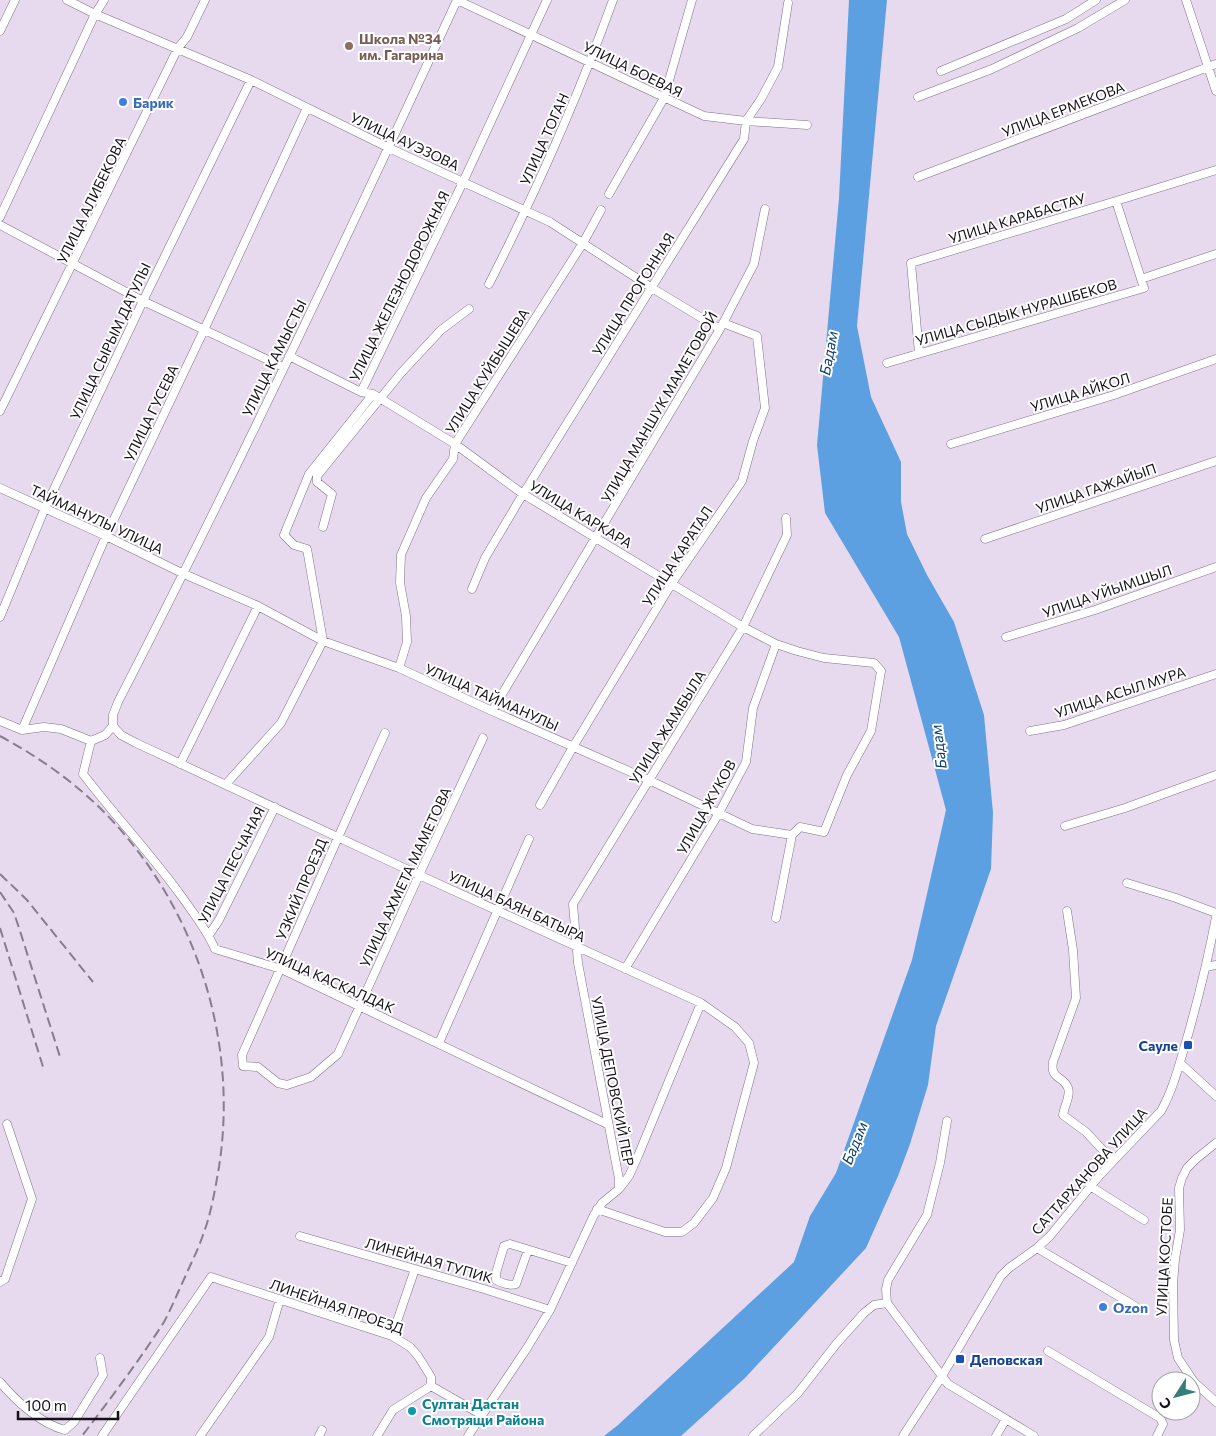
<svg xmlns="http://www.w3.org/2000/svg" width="1216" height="1436" viewBox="0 0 1216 1436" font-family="Commissioner,sans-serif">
<rect width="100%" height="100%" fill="#e7daee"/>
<path fill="#5da0e1" d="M849,0H887L857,326L871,397L901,462V502L907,534L927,575L954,622L984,715L993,813L991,869L936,1026L928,1085L910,1144L898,1176L866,1248L745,1378L681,1436H604L618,1425L794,1262L810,1216L836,1173L912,960L946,810L899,637L825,513L817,445L839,198Z"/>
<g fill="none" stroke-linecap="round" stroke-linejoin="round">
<defs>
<path id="minor" d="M67,0L95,14L251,80L389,148L550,222L652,288L720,329
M457,0L704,116L746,121L807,125
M1186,0L1216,91
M0,31L15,0
M941,71L1066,19L1096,0
M918,97L992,69L1078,28L1125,0
M918,177L1216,64
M609,194L664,98L692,0
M0,217L95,14L104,0
M0,225L143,301L283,367
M1141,279L1216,254
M489,284C536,192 578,97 613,0
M919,353L911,263L1116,201L1216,170
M289,356L361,392L373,394L455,444L523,494L743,627L776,644L797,651L824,658L874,663L881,671L871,731L847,775L824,832L800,827L792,835L776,918
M887,363L1144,288L1116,201
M361,392L463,182L547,0
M0,411L178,48L187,37L205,0
M951,444L1114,395L1216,359
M0,488L106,536L184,574L258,606L323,641L399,668L492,711L649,780L752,829L792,835
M323,527L332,494L317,482V476L401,373L441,330L469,309
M985,539L1216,461
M472,589L485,558L523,494L744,139L746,121L761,99L778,67L788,3
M0,617L45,508L143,301L251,80
M1006,637L1095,610L1216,567
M399,668L407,642L406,616L400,583L401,555L426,498L453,459L455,444L583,243L601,210
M492,711L720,329L754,264L765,209
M0,721L22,730L44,727L61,729L91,741L105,735L113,726
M113,726L121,735L136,743L419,875L701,1003L735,1027L749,1043L754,1063L726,1168L713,1198L694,1223L682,1232H665L597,1209
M113,726V715L118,702C237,471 348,236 457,0
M22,730L106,536L204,330L307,108
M1030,731L1064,725L1216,674
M385,733C336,840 290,948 242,1055L243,1066L258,1067L278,1083L287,1085L311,1077L338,1054L419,875L483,738
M91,741L83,774C115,816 151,854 182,897C194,914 207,930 215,949L281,969L607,1124
M180,764L258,606
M226,784L281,723L323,641L307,549L294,545L284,535L309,474L373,394
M540,805L573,747L672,583L742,481L753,441L765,408L757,336L723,323
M1065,826L1125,808L1216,775
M1127,883L1176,898L1216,913
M1067,911L1073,950L1076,998L1053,1062C1050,1080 1063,1075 1068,1088C1071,1095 1064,1107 1063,1115L1086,1132L1113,1161
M209,935L219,920L275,807
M1206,967L1216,965
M625,969L719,813L746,762L753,708L776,644
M439,1043L529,839
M1180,1063L1216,1096
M947,1121L940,1163L927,1215L888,1280L886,1289L887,1303L948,1384L1034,1436
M1216,1143L1196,1159L1187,1168L1182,1178L1179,1188L1180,1230L1175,1259L1173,1284L1174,1340L1178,1358L1194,1382L1216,1402
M1090,1186L1144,1220
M619,1189L629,1176L638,1156L701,1003
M300,1236L484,1289L550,1310
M1037,1248L1135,1306
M528,1250L516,1284C510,1286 501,1283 496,1280V1273L504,1246L510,1244L572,1263
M0,1282L5,1279L32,1199L7,1124
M392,1336L415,1269
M1048,1351L1160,1418L1163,1424L1157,1436
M0,1382C16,1401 41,1424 65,1430L74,1422L103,1375L100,1358
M102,1436L211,1277L392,1336L410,1347L418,1356L431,1377V1386L482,1415
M200,1436L269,1337L280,1299
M319,1436L322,1430
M377,1436L393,1410L431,1386
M468,1436L527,1348L550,1310L594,1215L602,1203L619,1189V1179L578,963L573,904L743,627L787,535L786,518
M753,1436L798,1393L837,1343L864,1313L874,1305L887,1303
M903,1436L942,1376L1001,1276L1009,1268L1037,1248L1050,1236L1100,1175L1161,1111C1173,1090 1179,1065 1186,1042C1198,1000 1208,959 1216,917
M996,1436L1006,1419"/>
</defs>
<use href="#minor" stroke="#7e7385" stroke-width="9"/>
<use href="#minor" stroke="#fff" stroke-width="8"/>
<path stroke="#877d8b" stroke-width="2" stroke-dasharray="10 5" stroke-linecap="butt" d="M0,736C37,756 73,781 103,811C195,904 239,1039 219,1167C215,1190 211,1214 203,1235C198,1250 191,1263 185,1277C178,1292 172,1307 164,1322C139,1361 110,1399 82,1436
M0,874L27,900L93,982
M0,892L14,913L20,931L61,1060
M0,928L44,1070"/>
</g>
<circle fill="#8d6e63" stroke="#fff" stroke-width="2" cx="349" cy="46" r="5"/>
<g fill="#3f7fe0" stroke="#fff" stroke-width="2">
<circle cx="123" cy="102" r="5"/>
<circle cx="1103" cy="1307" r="5"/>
</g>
<g fill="#1a4fb4" stroke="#fff" stroke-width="2">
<rect x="1183" y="1040" width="10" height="10" rx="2.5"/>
<rect x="955" y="1354" width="10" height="10" rx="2.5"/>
</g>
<circle fill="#0f9aa8" stroke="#fff" stroke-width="2" cx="412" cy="1411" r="5"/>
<g text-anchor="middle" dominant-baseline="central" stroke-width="4" stroke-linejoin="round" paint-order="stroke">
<g font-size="14" font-weight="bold" fill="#785e54" stroke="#fff" text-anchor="start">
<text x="359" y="38">Школа №34<tspan x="359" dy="16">им. Гагарина</tspan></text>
</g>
<g font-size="14" fill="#161118" stroke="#fff">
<text transform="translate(633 69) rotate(26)">УЛИЦА БОЕВАЯ</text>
<text transform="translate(1063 109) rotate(-21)">УЛИЦА ЕРМЕКОВА</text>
<text transform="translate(544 139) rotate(-66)">УЛИЦА ТОГАН</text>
<text transform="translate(405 141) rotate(25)">УЛИЦА АУЭЗОВА</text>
<text transform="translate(91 200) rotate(-64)">УЛИЦА АЛИБЕКОВА</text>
<text transform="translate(1017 218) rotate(-17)">УЛИЦА КАРАБАСТАУ</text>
<text transform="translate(399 286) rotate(-64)">УЛИЦА ЖЕЛЕЗНОДОРОЖНАЯ</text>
<text transform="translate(633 294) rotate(-58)">УЛИЦА ПРОГОННАЯ</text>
<text transform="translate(1016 312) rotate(-16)">УЛИЦА СЫДЫК НУРАШБЕКОВ</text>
<text transform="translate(110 341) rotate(-65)">УЛИЦА СЫРЫМ ДАТУЛЫ</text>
<text transform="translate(274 358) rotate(-64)">УЛИЦА КАМЫСТЫ</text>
<text transform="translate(487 371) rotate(-58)">УЛИЦА КУЙБЫШЕВА</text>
<text transform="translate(1080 392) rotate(-17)">УЛИЦА АЙКОЛ</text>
<text transform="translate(659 407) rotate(-60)">УЛИЦА МАНШУК МАМЕТОВОЙ</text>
<text transform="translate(151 413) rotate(-64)">УЛИЦА ГУСЕВА</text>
<text transform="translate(1096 488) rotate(-19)">УЛИЦА ГАЖАЙЫП</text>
<text transform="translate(581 514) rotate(31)">УЛИЦА КАРКАРА</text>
<text transform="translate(97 519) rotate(25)">ТАЙМАНУЛЫ УЛИЦА</text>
<text transform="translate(677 556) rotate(-57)">УЛИЦА КАРАТАЛ</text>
<text transform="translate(1107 591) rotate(-19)">УЛИЦА УЙЫМШЫЛ</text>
<text transform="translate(1120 692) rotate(-18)">УЛИЦА АСЫЛ МУРА</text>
<text transform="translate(492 697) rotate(24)">УЛИЦА ТАЙМАНУЛЫ</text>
<text transform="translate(667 727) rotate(-58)">УЛИЦА ЖАМБЫЛА</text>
<text transform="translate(706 807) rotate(-61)">УЛИЦА ЖУКОВ</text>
<text transform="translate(231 865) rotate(-63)">УЛИЦА ПЕСЧАНАЯ</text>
<text transform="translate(405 877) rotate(-65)">УЛИЦА АХМЕТА МАМЕТОВА</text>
<text transform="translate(301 889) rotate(-67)">УЗКИЙ ПРОЕЗД</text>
<text transform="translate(517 906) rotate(25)">УЛИЦА БАЯН БАТЫРА</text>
<text transform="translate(330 980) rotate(24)">УЛИЦА КАСКАЛДАК</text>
<text transform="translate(613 1081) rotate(79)">УЛИЦА ДЕПОВСКИЙ ПЕР</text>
<text transform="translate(1089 1171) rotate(-48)">САТТАРХАНОВА УЛИЦА</text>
<text transform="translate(1164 1257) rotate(-87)">УЛИЦА КОСТОБЕ</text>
<text transform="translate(429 1260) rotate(16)">ЛИНЕЙНАЯ ТУПИК</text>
<text transform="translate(337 1306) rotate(19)">ЛИНЕЙНАЯ ПРОЕЗД</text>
</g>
<g font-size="14" font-weight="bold" fill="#366cbe" stroke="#fff" text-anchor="start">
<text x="133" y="102">Барик</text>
<text x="1113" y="1307">Ozon</text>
</g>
<g font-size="14" font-weight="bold" fill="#164399" stroke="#fff" text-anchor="end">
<text x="1178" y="1045">Сауле</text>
<text x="970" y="1359" text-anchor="start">Деповская</text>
</g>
<g font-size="14" font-weight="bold" fill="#0d838f" stroke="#fff" text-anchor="start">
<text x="422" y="1403">Султан Дастан<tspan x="422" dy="16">Смотрящи Района</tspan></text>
</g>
<g font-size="15" font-style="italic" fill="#0e3f69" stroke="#fff">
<text transform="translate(828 353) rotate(-79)">Бадам</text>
<text transform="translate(938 747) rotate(-97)">Бадам</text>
<text transform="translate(854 1143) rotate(-68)">Бадам</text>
</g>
</g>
<g transform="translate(1176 1396) rotate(234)"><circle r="24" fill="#ffffff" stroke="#a2a0a3"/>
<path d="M0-4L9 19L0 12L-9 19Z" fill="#357e7b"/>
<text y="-8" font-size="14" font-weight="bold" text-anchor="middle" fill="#161118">С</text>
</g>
<path d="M18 1411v8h100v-8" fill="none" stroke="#161118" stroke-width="2.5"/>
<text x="25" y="1411" font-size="15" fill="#161118" stroke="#ffffff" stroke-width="4" paint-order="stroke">100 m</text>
</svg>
